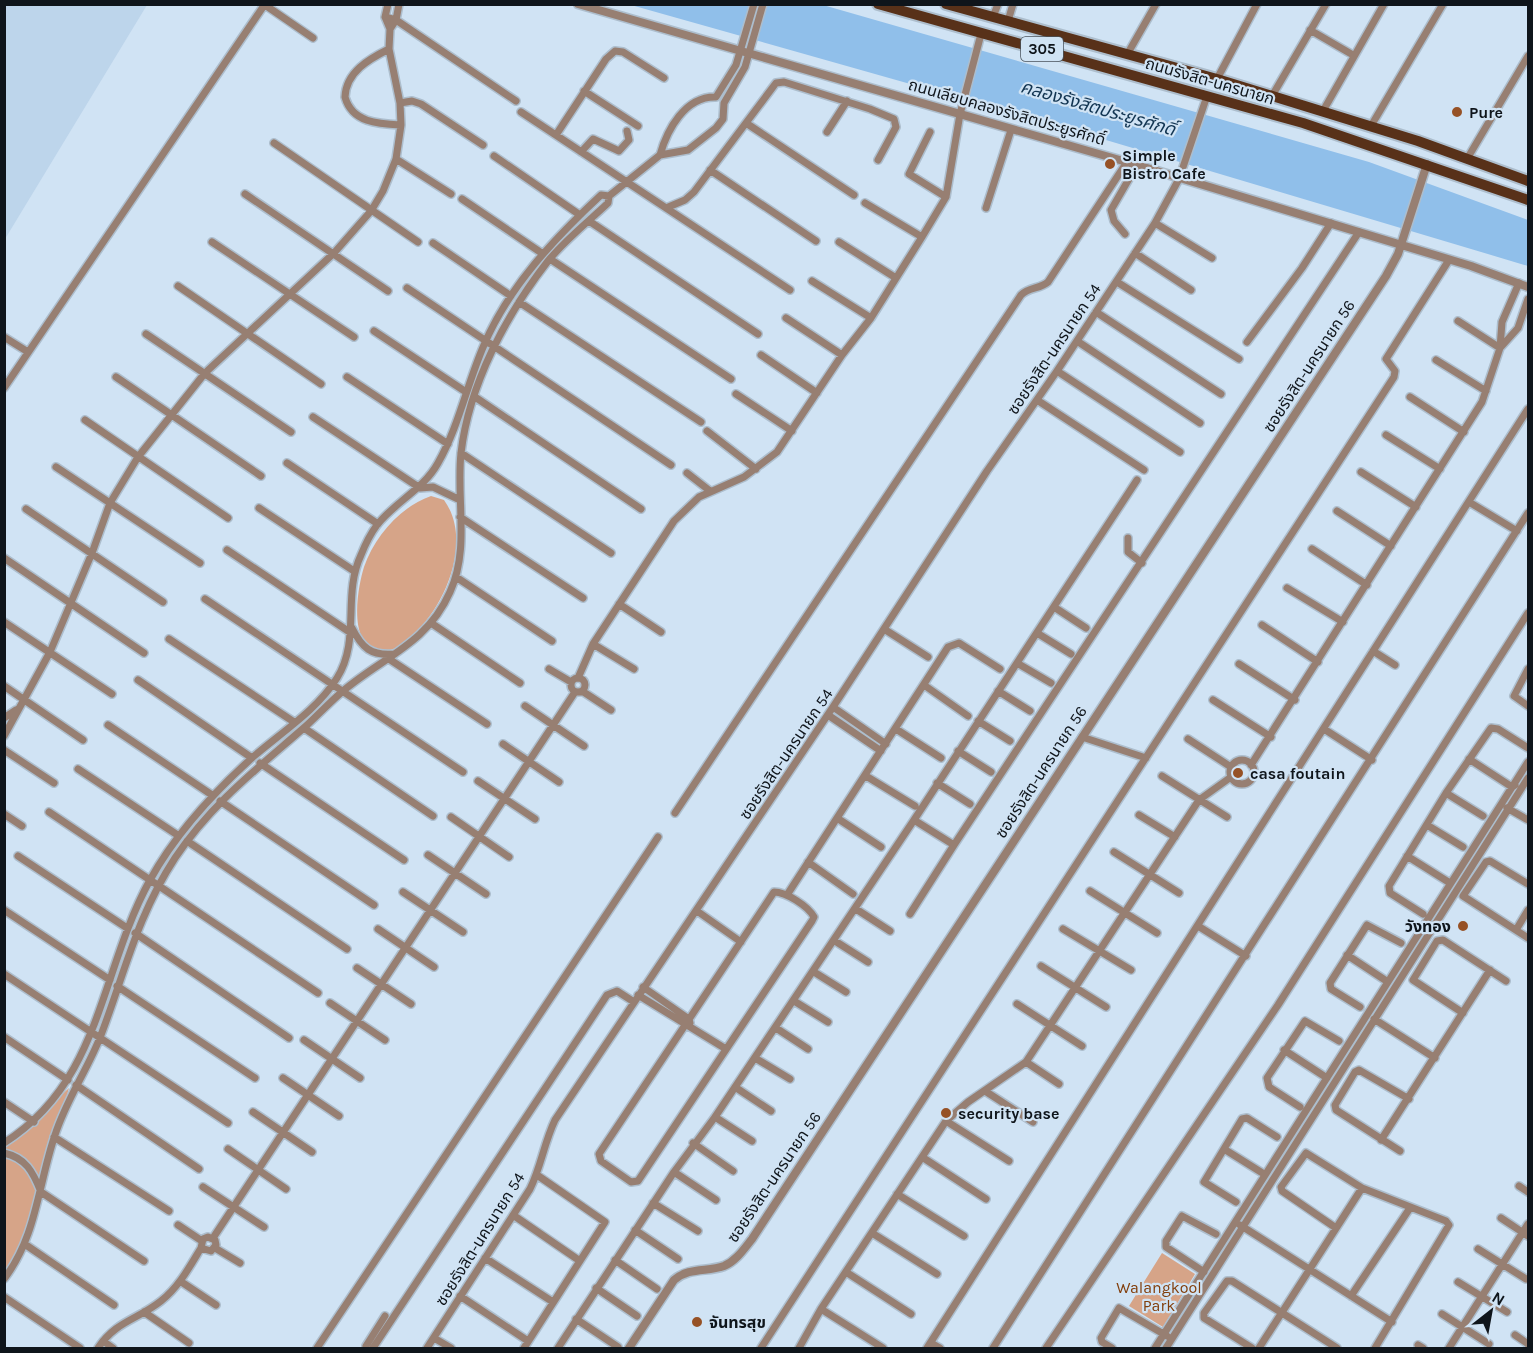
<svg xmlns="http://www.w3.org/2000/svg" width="1533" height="1353" viewBox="0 0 1533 1353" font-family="Karla,'Noto Sans Thai',sans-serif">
<rect width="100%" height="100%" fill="#d0e3f4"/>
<path fill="#bdd5eb" d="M5,4L147,5L5,239L4,5Z"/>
<path fill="#d6a488" d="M431,496L444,500C473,540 446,605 413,635C406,641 399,648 390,650C345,658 357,589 364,567C375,536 400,507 431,496Z
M69,1088L25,1247L5,1276V1142L31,1123Z
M1162,1253L1195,1274L1163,1327L1129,1306Z"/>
<path fill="#90bfea" d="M631,5H823L1369,162L1528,220V266L1059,126Z"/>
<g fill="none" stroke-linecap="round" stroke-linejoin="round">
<defs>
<path id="minor" d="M265,5L313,38
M385,17L396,20L516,101
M993,17L998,4
M1008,21L1013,4
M390,29L396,20L399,4
M1310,30L1353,55
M389,49C369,59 346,72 345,97C352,123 379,124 401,125
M1128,53L1156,4
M1217,79L1257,4
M584,91L638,126
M1272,96L1326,4
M400,103L412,101L421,104L483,145
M1323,111L1384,4
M521,112L790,290
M746,123L854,195
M1371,126L1443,4
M827,132L847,101
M930,132L909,174L946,197
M556,135L606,59L615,51L623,52L664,78
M274,143L418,242
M581,152L593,139L619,151L629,140L627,131
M660,155C667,130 685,96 716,97L736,65L754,4
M494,156L580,215
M396,159L451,194
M1467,159L1528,56
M710,170L816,241
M245,194L388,291
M462,199L543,254
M865,203L922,237
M666,208L685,200L694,192L776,83L784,82L870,109L894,119L896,127L878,160
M986,208L1011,130
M589,221L758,334
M1155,223L1212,258
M1125,234L1114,221L1111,210L1137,165
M212,242L354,337
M839,242L896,278
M433,243L511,296
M1135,253L1191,290
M550,259L731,379
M812,281L871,318
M1117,282L1239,359
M178,286L321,384
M407,288L671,465
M519,302L701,422
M1096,312L1221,394
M786,318L842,355
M1458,321L1500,348
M374,331L466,392
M146,334L291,432
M4,337L28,352
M1077,341L1200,423
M1247,342L1302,268L1331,223
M1500,348L1518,328L1528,299
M761,355L817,393
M1436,360L1486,391
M1057,371L1180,452
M116,377L261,476
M347,377L448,444
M4,388L265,4
M736,394L792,431
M475,397L641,509
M1410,397L1464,432
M1037,400L1144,470
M313,417L420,488L433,487L458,499
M85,420L228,518
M707,431L756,469
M1386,435L1440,469
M461,453L611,553
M287,463L378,524
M56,467L200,563
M1361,472L1416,507
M687,473L710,491
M1469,502L1517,531
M259,508L354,571
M26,509L163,602
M1337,511L1391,546
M460,517L583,598
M1128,538V552L1142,563
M1312,549L1367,585
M227,550L351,633
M4,558L144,653
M456,577L552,641
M1287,588L1343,622
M205,599L463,772
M619,604L661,632
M1054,607L1086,628
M4,622L112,694
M431,623L520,683
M1262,625L1318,662
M352,628C362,648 371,656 394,654
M884,629L928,657
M1037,633L1071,654
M169,639L294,722
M593,644L634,669
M1373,651L1395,665
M389,659L487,724
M1017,663L1051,683
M1239,664L1295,700
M549,669L571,682
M1528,669L1514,696L1528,706
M571 685a7 7 0 1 1 14 0a7 7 0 1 1-14 0Z
M578,678L593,644L674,521L699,497L744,477L777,452L842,355L871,318L922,237L946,197L960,114L981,34
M138,680L252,758
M924,685L968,716
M4,686L83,740
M582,691L611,710
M998,691L1030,711
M1213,700L1271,737
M525,706L584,746
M833,707L886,744
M828,715L881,751
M4,718L16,710
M978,721L1010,741
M108,725L212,795
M304,728L433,816
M896,729L941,758
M1324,729L1372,760
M4,736L50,652L92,553L110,503L138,457L205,373L334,253L371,211L383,191L396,159L401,125L400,103L389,49L390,29L385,17L388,4
M1082,737L1146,758
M1188,739L1231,767
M503,744L559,782
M4,750L54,783
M958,751L991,772
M1469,759L1512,787L1515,785
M1230 772a12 12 0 1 1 24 0a12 12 0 1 1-24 0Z
M260,763L404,860
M1251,765L1482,402L1500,348L1502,322L1519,283
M78,769L179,836
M866,776L915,806
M1162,776L1227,817
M478,781L535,819
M937,783L970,804
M220,801L374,905
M1507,808L1528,820
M49,812L318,993
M675,813L1021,295C1029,287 1040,289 1048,282L1127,162
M4,814L22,826
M1139,815L1175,837
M1483,816L1446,793L1491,728L1498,729L1528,748
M451,817L509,857
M837,818L881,847
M914,820L1137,480
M1427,825L1463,847
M187,841L347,949
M1114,852L1179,893
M428,855L486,894
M18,856L127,928
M1407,856L1450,883
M808,862L853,894
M1528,884L1490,861L1486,862L1463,896L1528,938
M1090,891L1157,933
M403,892L463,932
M774,892C786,892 808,906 814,917L812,921L638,1181L631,1182L601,1161L599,1154Z
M787,895L948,647L959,643L1000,669
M856,909L890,931
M4,910L110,980
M697,911L741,942
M910,914L954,845
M1423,914L1390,893L1389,886L1446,793
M1198,926L1246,956
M378,929L434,967
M1063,929L1131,970
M1516,930L1528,910
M135,933L289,1038
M835,941L868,962
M1347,955L1388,982
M1041,966L1106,1007
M357,968L411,1004
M814,972L846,992
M4,974L228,1123
M117,986L255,1078
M643,987L689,1019L690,1023
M638,995L726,1049
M794,1001L828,1022
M330,1003L385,1040
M1017,1004L1082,1046
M1360,1007L1331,989L1330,983L1367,925L1401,943
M1463,1013L1413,980L1437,941L1443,940L1506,981
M1374,1019L1435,1058
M776,1028L808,1049
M4,1037L68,1080
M304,1040L360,1078
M1284,1050L1327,1078
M755,1058L790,1079
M1026,1062L1059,1084
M283,1078L339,1116
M76,1085L199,1169
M735,1087L771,1111
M985,1091L1033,1122
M4,1102L34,1122
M1300,1107L1269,1087L1267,1078L1305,1021L1339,1041
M253,1112L312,1152
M715,1117L752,1141
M946,1121L1009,1161
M54,1137L169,1211
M1381,1140L1490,970
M4,1143C102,1081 99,973 150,880C176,833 213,793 253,757C282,732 317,710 337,678C361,640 342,595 361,555C365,545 371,533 377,525C396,501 423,490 438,463C459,426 467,384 484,345C509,286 555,238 601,195L609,196
M693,1143L733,1171
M228,1149L286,1189
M1224,1149L1264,1174
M1400,1151L1336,1110L1335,1105L1355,1072L1359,1070L1409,1099
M4,1153C26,1158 33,1172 41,1192L144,1261
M922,1157L986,1199
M674,1172L716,1200
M1519,1186L1528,1192
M203,1187L264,1227
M897,1194L964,1236
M1236,1202L1204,1182L1242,1119L1247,1118L1277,1137
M653,1203L698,1231
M513,1215L580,1261
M1501,1218L1528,1236
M178,1225L202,1241
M1240,1225L1392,1322
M1336,1228L1282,1191L1281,1187L1306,1153L1362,1188L1446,1221L1449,1225L1375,1348
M635,1230L678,1259
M872,1233L937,1274
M213,1238L575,692
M26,1245L114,1305
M215,1248L240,1263
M1478,1249L1526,1279
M485,1258L553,1302
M615,1260L657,1289
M846,1272L911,1314
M1204,1272L1166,1247V1241L1182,1216L1216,1234
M4,1279C37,1236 38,1184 55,1135C66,1100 88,1069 101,1035C125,972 137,916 175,858C212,803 257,769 306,726C318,715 330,702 343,691C383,657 427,644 450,592C470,549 456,499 461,453C469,384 506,315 548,261C565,240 588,222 608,203L609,196L660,155L688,150L716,128L723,119L724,103L745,67L763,4
M180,1281L216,1305
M1458,1282L1507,1312
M596,1288L637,1316
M460,1296L528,1341
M1351,1296L1410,1208
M4,1297L80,1348
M821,1309L883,1348
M144,1312L189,1343
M1442,1314L1489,1344
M576,1319L618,1347
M1515,1335L1528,1344
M434,1338L451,1348
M103,1341L113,1348
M931,1343L940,1348
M1418,1345L1423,1348
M366,1346L385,1316
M98,1348C116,1321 137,1320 161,1301C179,1287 190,1266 201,1248L203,1239L208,1237L215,1240L216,1245L211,1251L201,1248
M317,1348L658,837
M373,1348L607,995L617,991L634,1002
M427,1348L530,1189C541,1167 544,1143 555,1120L833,707L987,471L1057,371L1155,223L1179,179L1207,96
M524,1348L605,1222L537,1175
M558,1348L674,1172L715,1117L914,820L954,845L1359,232
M761,1348L1394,377L1395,371L1386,359L1449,260
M799,1348L821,1309L946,1121L968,1102L1026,1062L1199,800L1231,777
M927,1348L1528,409
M993,1348L1528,513
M1046,1348L1278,1005L1528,613
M1112,1348L1102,1342L1101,1338L1119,1308L1167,1336
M1155,1348L1528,762
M1166,1348L1528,778
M1252,1348L1204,1318V1313L1227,1281H1232L1337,1348
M1259,1348L1362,1188
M1449,1348L1528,1224"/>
<path id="tertiary" d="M578,4L1137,165L1471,266L1528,287
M629,1348L674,1280C689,1267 707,1272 724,1266C736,1261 744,1249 752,1239L1386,276L1398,254L1427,164"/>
<path id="primary" d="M878,4L1303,123L1528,200
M946,4L1217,79L1418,141L1528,181"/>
</defs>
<use href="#minor" stroke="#adbecd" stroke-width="10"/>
<use href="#tertiary" stroke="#adbecd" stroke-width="11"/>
<use href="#primary" stroke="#adbecd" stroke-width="14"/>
<use href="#minor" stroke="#977f72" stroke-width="7"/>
<use href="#tertiary" stroke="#977f72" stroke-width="8"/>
<use href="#primary" stroke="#583119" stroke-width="10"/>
</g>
<g fill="#965125" stroke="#d0e3f4" stroke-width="2">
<circle cx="1457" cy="112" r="6"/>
<circle cx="1110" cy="164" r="6"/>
<circle cx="1238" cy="773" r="6"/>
<circle cx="1463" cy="926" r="6"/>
<circle cx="946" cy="1113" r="6"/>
<circle cx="697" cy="1322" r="6"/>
</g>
<g text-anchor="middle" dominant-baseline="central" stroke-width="4.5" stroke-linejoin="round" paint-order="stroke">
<rect fill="#d0e3f4" stroke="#49535c" stroke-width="1.5" x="1021" y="37" width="42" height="24" rx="4.5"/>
<g font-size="15" font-weight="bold" fill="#0f151b">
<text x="1042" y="49">305</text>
</g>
<g font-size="16" fill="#0f151b" stroke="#d0e3f4">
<text transform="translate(1210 81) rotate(16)">ถนนรังสิต-นครนายก</text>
<text transform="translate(1007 112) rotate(16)">ถนนเลียบคลองรังสิตประยูรศักดิ์</text>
<text transform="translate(1054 349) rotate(-56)">ซอยรังสิต-นครนายก 54</text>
<text transform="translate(1309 366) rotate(-57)">ซอยรังสิต-นครนายก 56</text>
<text transform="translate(786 754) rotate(-56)">ซอยรังสิต-นครนายก 54</text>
<text transform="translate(1041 772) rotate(-57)">ซอยรังสิต-นครนายก 56</text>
<text transform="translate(774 1177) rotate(-56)">ซอยรังสิต-นครนายก 56</text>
<text transform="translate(480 1239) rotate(-58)">ซอยรังสิต-นครนายก 54</text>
</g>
<g font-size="16" font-weight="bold" fill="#0f151b" stroke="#d0e3f4" text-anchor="start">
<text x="1469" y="112">Pure</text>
<text x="1122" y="155">Simple<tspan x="1122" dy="18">Bistro Cafe</tspan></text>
<text x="1250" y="773">casa foutain</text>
<text x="1451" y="926" text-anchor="end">วังทอง</text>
<text x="958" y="1113">security base</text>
<text x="709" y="1322">จันทรสุข</text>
</g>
<g font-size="16" fill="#813d0a" stroke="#d0e3f4">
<text x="1159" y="1287">Walangkool<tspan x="1159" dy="18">Park</tspan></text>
</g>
<g font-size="18" font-style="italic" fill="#123552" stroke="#d0e3f4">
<text transform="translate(1098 108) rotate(16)">คลองรังสิตประยูรศักดิ์</text>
</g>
</g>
<rect width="1533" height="1353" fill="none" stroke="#0f151b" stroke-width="12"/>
<g transform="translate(1491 1311) rotate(31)" stroke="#d0e3f4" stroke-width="4.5" paint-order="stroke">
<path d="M0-4.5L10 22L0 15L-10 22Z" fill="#0f151b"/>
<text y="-9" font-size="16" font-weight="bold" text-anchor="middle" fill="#0f151b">N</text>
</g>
</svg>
